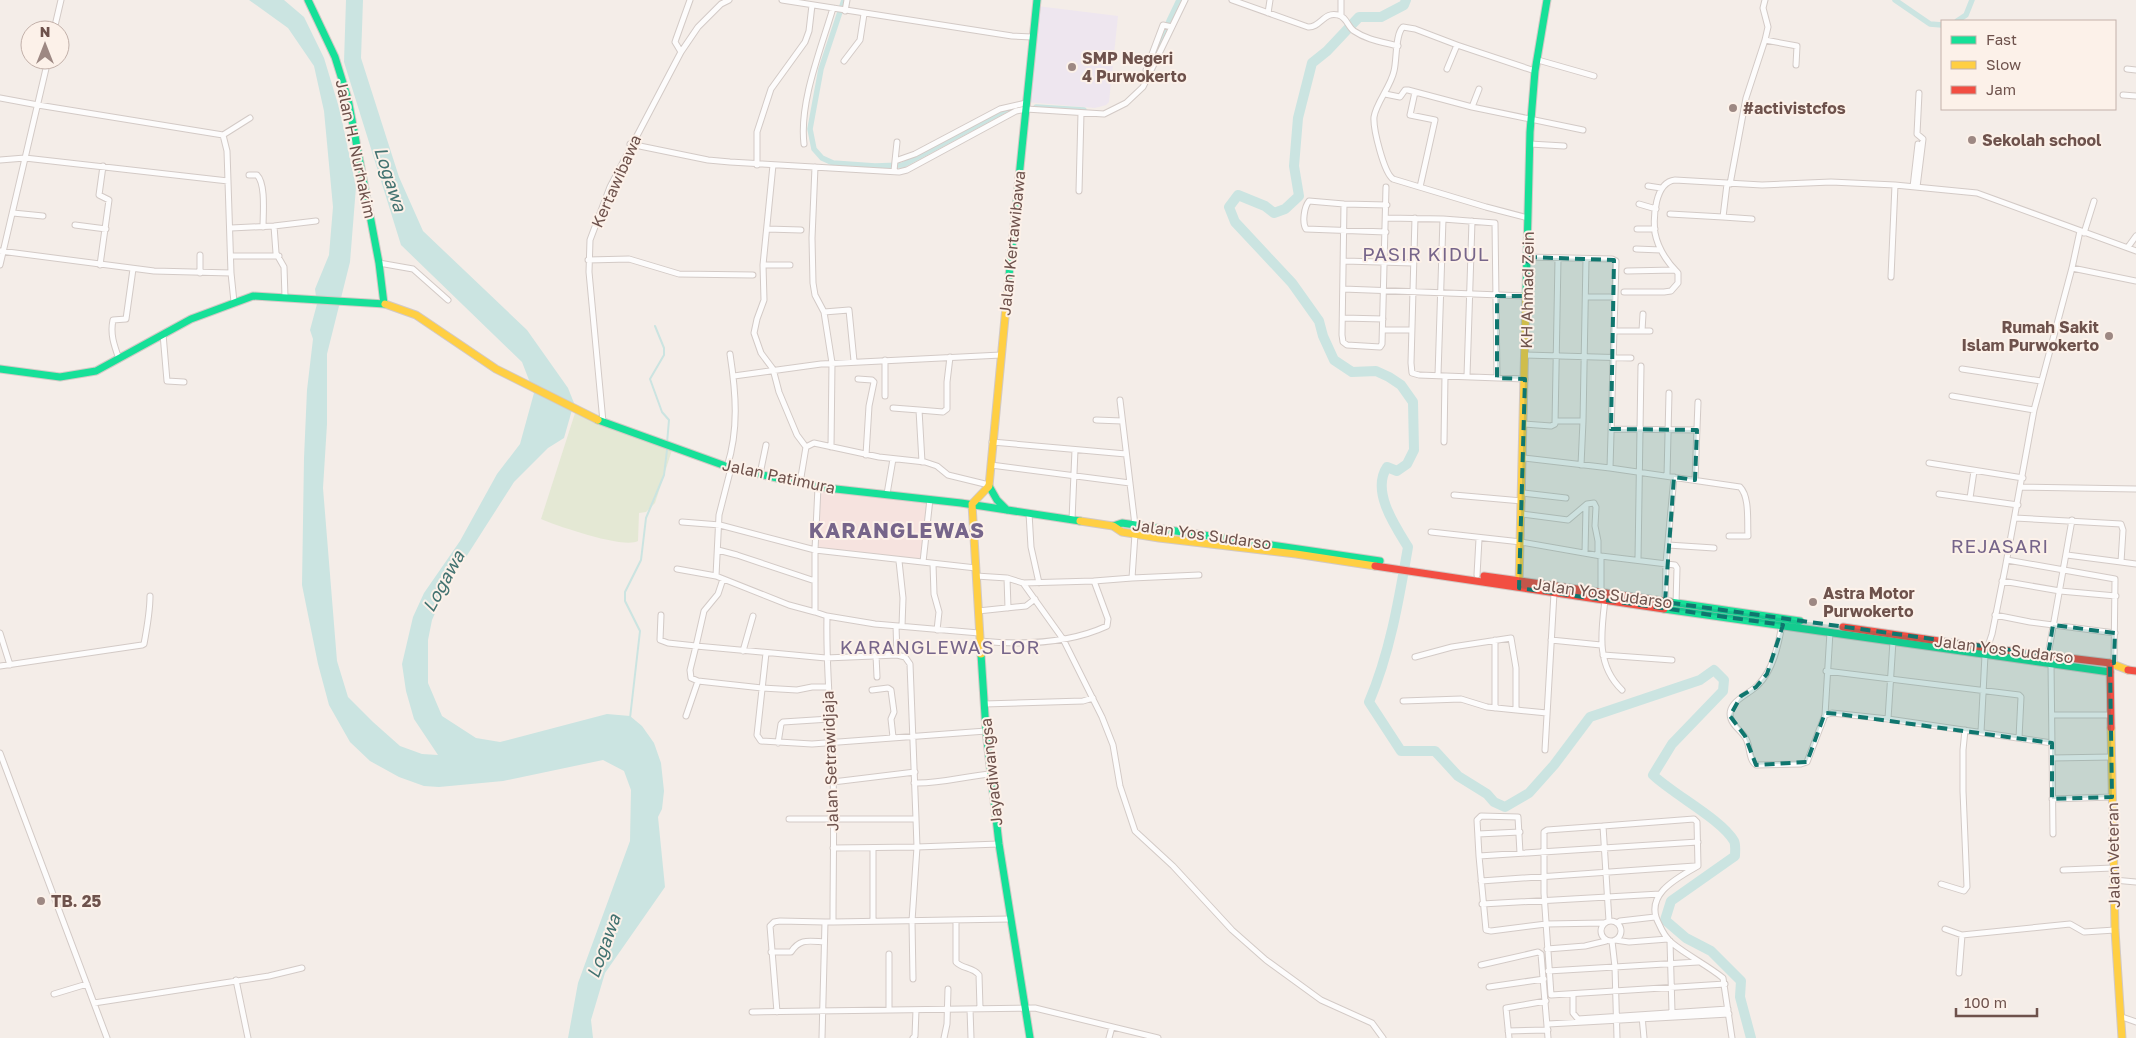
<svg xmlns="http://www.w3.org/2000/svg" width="2136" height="1038" viewBox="0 0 2136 1038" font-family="'Golos Text',sans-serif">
<rect width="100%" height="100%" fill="#f4ede8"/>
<path fill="#f6e3df" d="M818,487L927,501L923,562L819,549L816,510Z"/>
<path fill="#eee6ef" d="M1037,6L1118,16L1109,102L1106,105L1095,108L1027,102Z"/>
<path fill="#e4e8d4" d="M576,410L672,450L655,503L646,512L639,513L638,541C624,549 557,526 541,519Z"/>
<path fill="#cbe4e1" d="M249,0H284L304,17L324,58L340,111L356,187L350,262L327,354V424L323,488L337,661L348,697L373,722L400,746L422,754L438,755L414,719L406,691L402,664L413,617L424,593L460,541L497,474L520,444L534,393L522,362L401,245L344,62L346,0H363L361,58L399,177L423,231L527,330L568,388L574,403L564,438L548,448L514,482L466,557L454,570L432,620L428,640V683L442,716L476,738L500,742L607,714L630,716L642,726L654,743L661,763L664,791L662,809L658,817L665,887L605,973L591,1020L593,1038H568L578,983L630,841L631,790L624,771L603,760L503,781L439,787L424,786L399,777L370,761L350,742L329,705L318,664L302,585L304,458L307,390L313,339L310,330L317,304L315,289L329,255L333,207L324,111L314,66L288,28Z"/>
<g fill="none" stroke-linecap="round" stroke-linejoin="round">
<path stroke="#cbe4e1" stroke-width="2" d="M655,326L664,348V355L650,379L662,412L669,420L667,443
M630,718L640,631L625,601V592L641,560L646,518L664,475L667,450"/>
<path stroke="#cbe4e1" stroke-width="5.5" d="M844,0L821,69L810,129L814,149L822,158L833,163L875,166L903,165L1009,108
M1895,0L1930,24L1942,25
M1957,21L1966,15L1972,0
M1153,62L1169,21L1179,0
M1036,107L1084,110"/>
<path stroke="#cbe4e1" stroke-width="10" d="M1406,0L1404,5L1381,17H1359L1327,51L1312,63L1298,118L1294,166L1299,196L1285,209L1274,213L1265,206L1238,195L1229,207L1235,222L1292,283L1319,321L1323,336L1334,360L1352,372L1376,371L1389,377L1401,385L1413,402L1414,450L1407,464L1397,471L1387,467C1371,491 1395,526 1408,547C1399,599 1390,653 1369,702L1401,751H1435L1458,776L1487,794L1494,802L1505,807L1529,793L1554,765L1590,717L1700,680L1714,670L1724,680L1723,691L1672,744L1653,775C1674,795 1721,819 1734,841C1736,845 1735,851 1735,856L1671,901L1665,920L1686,938L1711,951L1741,981L1740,997L1751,1038"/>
<defs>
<path id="street" d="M782,0L1012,36L1032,37
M1232,0L1308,27C1320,28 1324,11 1338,15C1346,16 1348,27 1354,31C1367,40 1383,42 1398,46
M1765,0L1763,8L1768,27L1765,40
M845,11L847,0
M1268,13L1270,0
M1341,15V0
M54,30L61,0
M681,52L675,42L676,39L690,0
M1538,60L1594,76
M844,61L860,40L864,14
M1447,69L1457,45
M2127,69L2136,70
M1150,75L1146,70L1163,25L1172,27
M1479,89L1472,107L1583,130
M1415,92L1410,115L1435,120L1420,187
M1385,94L1400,97L1405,90H1408L1472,107
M2123,95L2136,96
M0,98L38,105L223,135L227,151L231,273L154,271L0,251
M223,135L250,118
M630,144L708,160L730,162L899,172L907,170L1016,111L1026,109L1104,114L1126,103L1143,87L1185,0
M804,144C799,102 821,49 833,8
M1530,144L1564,146
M0,160L25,158L228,181
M895,161L897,142
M757,165V132L771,89L805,42L809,31L812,5
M773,165L763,265L764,300L757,319L754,333L761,353L773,369L779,392L797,435L806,447L800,483
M815,167L812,238L813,283L815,295L824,312L832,363L831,447
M894,171L895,161L915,154L1000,109L1026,103
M249,175H257C266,184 263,214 263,227
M1730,184L1746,98L1765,40L1797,46L1796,65
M1648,186L1661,188
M1913,187L1918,144
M1917,187L1923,139L1917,134L1919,93
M1079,191L1081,113
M1344,204L1342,335L1343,342L1347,345L1380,347L1382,344L1386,187
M1639,204L1656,209
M13,213L43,216
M1670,214L1723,217L1727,184
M1723,217L1752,219
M1386,218L1443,219L1495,223L1497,378
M1415,218L1411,363L1412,373L1419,375L1525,379
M1528,218L1486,207L1393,179C1384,173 1373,129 1374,117C1376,103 1391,86 1394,71C1397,60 1395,34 1403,27L1415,29L1457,45L1535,71
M75,225L106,229
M274,226L276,253L284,267L285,297
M231,228L274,226L316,221
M767,229L801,230
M1637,229H1655
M1386,232L1306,229C1302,223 1304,207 1309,201L1344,204L1387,205
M2084,233L2094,201
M2128,247L2136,236
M1636,249L1661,250
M231,256H279
M1527,257L1612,259L1616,261L1610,468
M588,260L629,259L679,274L753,275
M1345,261L1413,263
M379,263L413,269L448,300
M0,265L48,60
M100,265L109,200L99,195L103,166
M763,265H790
M2072,268L2136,281
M1627,271L1675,270
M200,273V255
M231,273L234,302
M1891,277L1895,185
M1343,289L1527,296
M1624,292H1664L1671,291L1678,283V273C1668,263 1658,248 1655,233C1653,217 1655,182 1675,180L1762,185L1831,182L1895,185L1977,193L2136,251
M1586,297H1615
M824,312L849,310L854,361
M1343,318L1383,319
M1383,330H1411
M1614,331H1650
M1642,331L1643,314
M163,334L167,381L184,382
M1525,355L1631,358
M119,359C114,345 110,334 113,320L126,319L133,269
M885,360V396
M1962,369L2041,381
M1438,375L1443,219
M734,376L821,364L1001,355
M1467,376L1472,221
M858,379L872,380L874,382L869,406L866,455
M1952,396L2034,410
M1120,400L1135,525
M893,408L919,410L922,462
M919,410L943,412L947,409V382L950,357
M1096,420L1122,421
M1555,421H1583
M603,422L589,272L590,240L610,187L681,52L698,27L721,4L729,0
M1523,424L1551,426L1555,424L1558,259
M1611,429L1697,430
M992,442L1126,454
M1444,442L1445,376
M806,447L814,443L879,457L925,462L937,466L948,475L989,485
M1524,458L1610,468L1740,487C1750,497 1747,522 1748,536H1729
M1929,463L2023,478
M991,465L1130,483
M1581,465L1583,421L1586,259
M727,467C739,429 736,393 730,354
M731,468L719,515L716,576L789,605L815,612
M760,474L766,445
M1667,476L1669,393
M1695,480L1698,402
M818,487L815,550V612L827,616C826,658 829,700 832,742C835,802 833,862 833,922H825L822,1038
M2021,487L2136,489
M1523,493L1566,498
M887,494L893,459
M1939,494L2018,505
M1454,495L1522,501
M1970,498L1974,471
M1029,513L1031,547L1039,583
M1522,514L1568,520L1587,504L1594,503L1596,507L1595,526L1598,541V555
M2015,518L2121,524L2123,530L2121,562L2136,564
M1072,520L1075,450
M682,522L720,525L815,550L976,568
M1431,532L1521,542L1601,556V593
M1668,545L1714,548
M718,550L737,555L815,581
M1585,553L1586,507
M2067,555L2121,562
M1601,556L1675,565L1677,568L1676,604
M1638,559L1641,366
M2007,560L2115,579L2114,663
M899,561L903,598L902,626
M923,562L930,499
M933,564L934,594L939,612L937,630
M677,569L716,576
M1477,575L1479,539
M976,576L1007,578L1023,583L1094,581
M1007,578L1008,608
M1132,578L1199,575
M723,579L718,594L704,611L696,646L826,658L897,655L905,657L910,664L916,819H789
M2002,581L2060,591L2116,596
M1023,583L1063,639L1102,717L1113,745L1120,786L1135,831L1173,866L1232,930L1266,960L1321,1000L1372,1023L1383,1038
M1605,600C1601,633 1596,665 1622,690
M1665,602L1666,563L1674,477
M978,611L1026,606L1035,599
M661,615L660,640L668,643L696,646L690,670L691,678L698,681L686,716
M1995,615L2030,622L2115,633
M827,616L875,624L979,633
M1782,625C1778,646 1773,670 1758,685C1750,694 1725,702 1731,719C1734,728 1744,732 1747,741C1750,748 1749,760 1756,765L1801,764L1807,762L1825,715L1832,713L1888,719L2052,743
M896,626L897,655
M0,633L10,665
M1495,640V708
M1551,640L1601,645
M980,641C1021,645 1068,644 1107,626L1108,619L1094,581L1132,578L1135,534
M743,651L753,616
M766,653L757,735L761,741L812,744L986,731
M876,655L877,677
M1603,655L1672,660
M2048,655L2072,520
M1415,657L1452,647L1511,638L1516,668V710
M2051,663L2053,834
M0,666L142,645L144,644C147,628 150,612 150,596
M1826,671L2019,695L2021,697L2019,738
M698,681L762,688L797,690L812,687H828
M872,690L888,688L891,690L894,712L891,719L893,737
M1403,701L1461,699L1487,707L1547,713
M984,704L1083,701L1093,698
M1825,715L1830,632
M2052,715H2111
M1888,719L1893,641
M1981,732L1985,655L1992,634L2005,569L2034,410L2072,268L2080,231
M778,743L781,724L783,722L830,719
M1545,750L1554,593
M0,753L107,1038
M2052,758L2112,757
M833,782L915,772
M914,783C941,784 965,776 991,774
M2052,799L2112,797
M916,819L917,847L999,844
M1603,826L1547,830L1544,832V893L1551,995L1725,984
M1478,834L1520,832
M833,848L917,847L912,921L913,979
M1479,856L1477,820L1481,816L1518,817L1520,853
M2063,870L2113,868
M2114,880L2136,882
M1481,881L1695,866
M1941,884L1964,891L1967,887L1963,791V750L1965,730
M1482,904L1660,894
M1601 931a10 10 0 1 1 20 0a10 10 0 1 1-20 0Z
M873,921V848
M956,921V962C962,969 973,967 979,975L980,1008
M1609,921L1603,826L1694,819L1697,822L1698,866C1677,878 1643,895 1659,924C1662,931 1666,938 1672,943C1688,956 1707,965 1723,978L1732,1038
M833,922L1010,919
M1604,923L1546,924L1491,931L1486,930L1479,856L1698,842
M1617,923L1620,921L1655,917
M1945,929L1962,935L2070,924L2084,932L2115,930
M1615,940L1629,942L1668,939
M1612,941L1615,967L1617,1038
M1670,941L1672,1012
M1547,949L1585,946L1606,941
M771,952H791C800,938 809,941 824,942
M889,954V1010
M1481,965L1538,952L1541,954L1548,1038
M1548,971L1698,962
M1959,973L1962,935
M236,980L248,1038
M1489,987L1544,979
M54,994L87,984
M1573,994V1013L1578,1019L1728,1009
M94,1003L269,976L302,968
M970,1009L971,1038
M752,1012L1035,1008L1158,1038
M777,1012L770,926L774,922L780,921L825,922
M1642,1016L1644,1038
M2122,1017L2136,1022
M1548,1024L1729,1014
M1508,1031L1548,1030
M913,1038L915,1036L916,1010
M944,1038L947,1024L948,989
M1109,1038L1112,1027
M1509,1038L1506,1008L1546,1001"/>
<path id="fast" d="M308,0L335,57L348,99L379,263L384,304
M1008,286L1037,0
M1526,294L1530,132L1535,71L1547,0
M0,369L60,377L96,371L191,319L253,296L385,304
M598,420L731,468L818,487L961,503L1080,521
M989,486L997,500L1007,510
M1113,526L1122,523L1380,561
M1670,602L1800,621
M1664,609L2110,672
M981,654L986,731L999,844L1030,1038"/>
<path id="slow" d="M385,304L416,315L496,369L598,420
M1080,521L1113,526L1122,532L1159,538L1296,554L1375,566
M1519,585L1526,294
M981,654L972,504L989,486L1008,286
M2110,663L2128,670
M2111,728L2115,930L2122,1038"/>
<path id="jam" d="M1375,566L1664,609
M1484,576L1670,602
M1843,627L1987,648L2110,663L2111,728
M2128,670L2136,671"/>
</defs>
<use href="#street" stroke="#d3cac6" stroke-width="7"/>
<use href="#fast" stroke="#d2c9c5" stroke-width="9"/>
<use href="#slow" stroke="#d2c9c5" stroke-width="9"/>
<use href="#jam" stroke="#d2c9c5" stroke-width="9"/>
<use href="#street" stroke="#fdfcfc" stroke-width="5"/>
<use href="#fast" stroke="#16e098" stroke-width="7"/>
<use href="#slow" stroke="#ffcf43" stroke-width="7"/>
<use href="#jam" stroke="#f24e42" stroke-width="7"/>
</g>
<path fill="#0f766e" fill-opacity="0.2" stroke="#0f766e" stroke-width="4" stroke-dasharray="10 6" stroke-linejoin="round" d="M1527,257L1614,260L1611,429L1697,430L1695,480L1674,477L1665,602L2048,655L2053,625L2115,633L2114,663H2110L2112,797L2052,799V743L1838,714L1825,713L1807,762L1756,765L1745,736L1730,716L1741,696L1756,687L1767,674L1783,625L1519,588L1525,379L1497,378V296H1527Z"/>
<g fill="#9d8883" stroke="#fcf1e9" stroke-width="2">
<circle cx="1072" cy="67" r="5"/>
<circle cx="1733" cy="108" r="5"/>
<circle cx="1972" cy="140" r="5"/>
<circle cx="2109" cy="336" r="5"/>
<circle cx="1813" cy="602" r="5"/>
<circle cx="41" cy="901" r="5"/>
</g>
<g text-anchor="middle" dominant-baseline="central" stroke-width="4" stroke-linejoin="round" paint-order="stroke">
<g font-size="16" font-weight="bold" fill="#6e524c" stroke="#fcf1e9" text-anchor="start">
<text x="1082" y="58">SMP Negeri<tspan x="1082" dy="18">4 Purwokerto</tspan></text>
<text x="1743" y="108">#activistcfos</text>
<text x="1982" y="140">Sekolah school</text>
<text x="2099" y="327" text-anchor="end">Rumah Sakit<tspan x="2099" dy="18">Islam Purwokerto</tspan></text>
<text x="1823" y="593">Astra Motor<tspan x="1823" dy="18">Purwokerto</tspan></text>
<text x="51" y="901">TB. 25</text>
</g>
<g font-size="16" fill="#6e524c" stroke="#fcf1e9">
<text transform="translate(356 149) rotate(78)">Jalan H. Nurhakim</text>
<text transform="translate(616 181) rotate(-66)">Kertawibawa</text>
<text transform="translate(1012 243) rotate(-84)">Jalan Kertawibawa</text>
<text transform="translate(1527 290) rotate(-89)">KH Ahmad Zein</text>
<text transform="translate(779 476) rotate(12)">Jalan Patimura</text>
<text transform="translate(1202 534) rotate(8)">Jalan Yos Sudarso</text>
<text transform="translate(1603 593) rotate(8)">Jalan Yos Sudarso</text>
<text transform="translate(2004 649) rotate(7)">Jalan Yos Sudarso</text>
<text transform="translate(830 761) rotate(-92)">Jalan Setrawidjaja</text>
<text transform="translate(991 772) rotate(-96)">Jayadiwangsa</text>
<text transform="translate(2113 855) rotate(-91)">Jalan Veteran</text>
</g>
<g font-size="18" font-style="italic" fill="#427270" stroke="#fcf1e9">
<text transform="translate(391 179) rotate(72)">Logawa</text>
<text transform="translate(443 581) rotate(-61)">Logawa</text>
<text transform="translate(603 946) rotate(-70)">Logawa</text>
</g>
<g font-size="19" letter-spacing="1" fill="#76658a" stroke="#fcf1e9">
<text x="1426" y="253">PASIR KIDUL</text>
<text x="2000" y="545">REJASARI</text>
<text x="940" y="646">KARANGLEWAS LOR</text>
</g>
<g font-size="21" font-weight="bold" letter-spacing="1" fill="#76658a" stroke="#fcf1e9">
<text x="897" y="530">KARANGLEWAS</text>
</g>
</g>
<rect x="1941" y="20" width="175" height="90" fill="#fcf1e9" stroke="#c3b1aa"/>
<rect x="1951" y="36" width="25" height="8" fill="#16e098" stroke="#c3b1aa"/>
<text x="1986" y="45" font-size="15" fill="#6e524c">Fast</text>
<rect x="1951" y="61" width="25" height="8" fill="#ffcf43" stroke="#c3b1aa"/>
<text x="1986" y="70" font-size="15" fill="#6e524c">Slow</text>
<rect x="1951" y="86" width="25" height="8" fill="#f24e42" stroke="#c3b1aa"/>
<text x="1986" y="95" font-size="15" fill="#6e524c">Jam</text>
<g transform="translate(45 45)"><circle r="24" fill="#fcf1e9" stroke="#c3b1aa"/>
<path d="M0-4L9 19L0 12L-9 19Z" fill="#9d8883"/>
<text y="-8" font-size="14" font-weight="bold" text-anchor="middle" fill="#6e524c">N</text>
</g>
<path d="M1956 1008v8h81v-8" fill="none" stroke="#6e524c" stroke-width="2.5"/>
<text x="1964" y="1008" font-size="15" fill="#6e524c" stroke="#fcf1e9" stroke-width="4" paint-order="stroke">100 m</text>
</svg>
